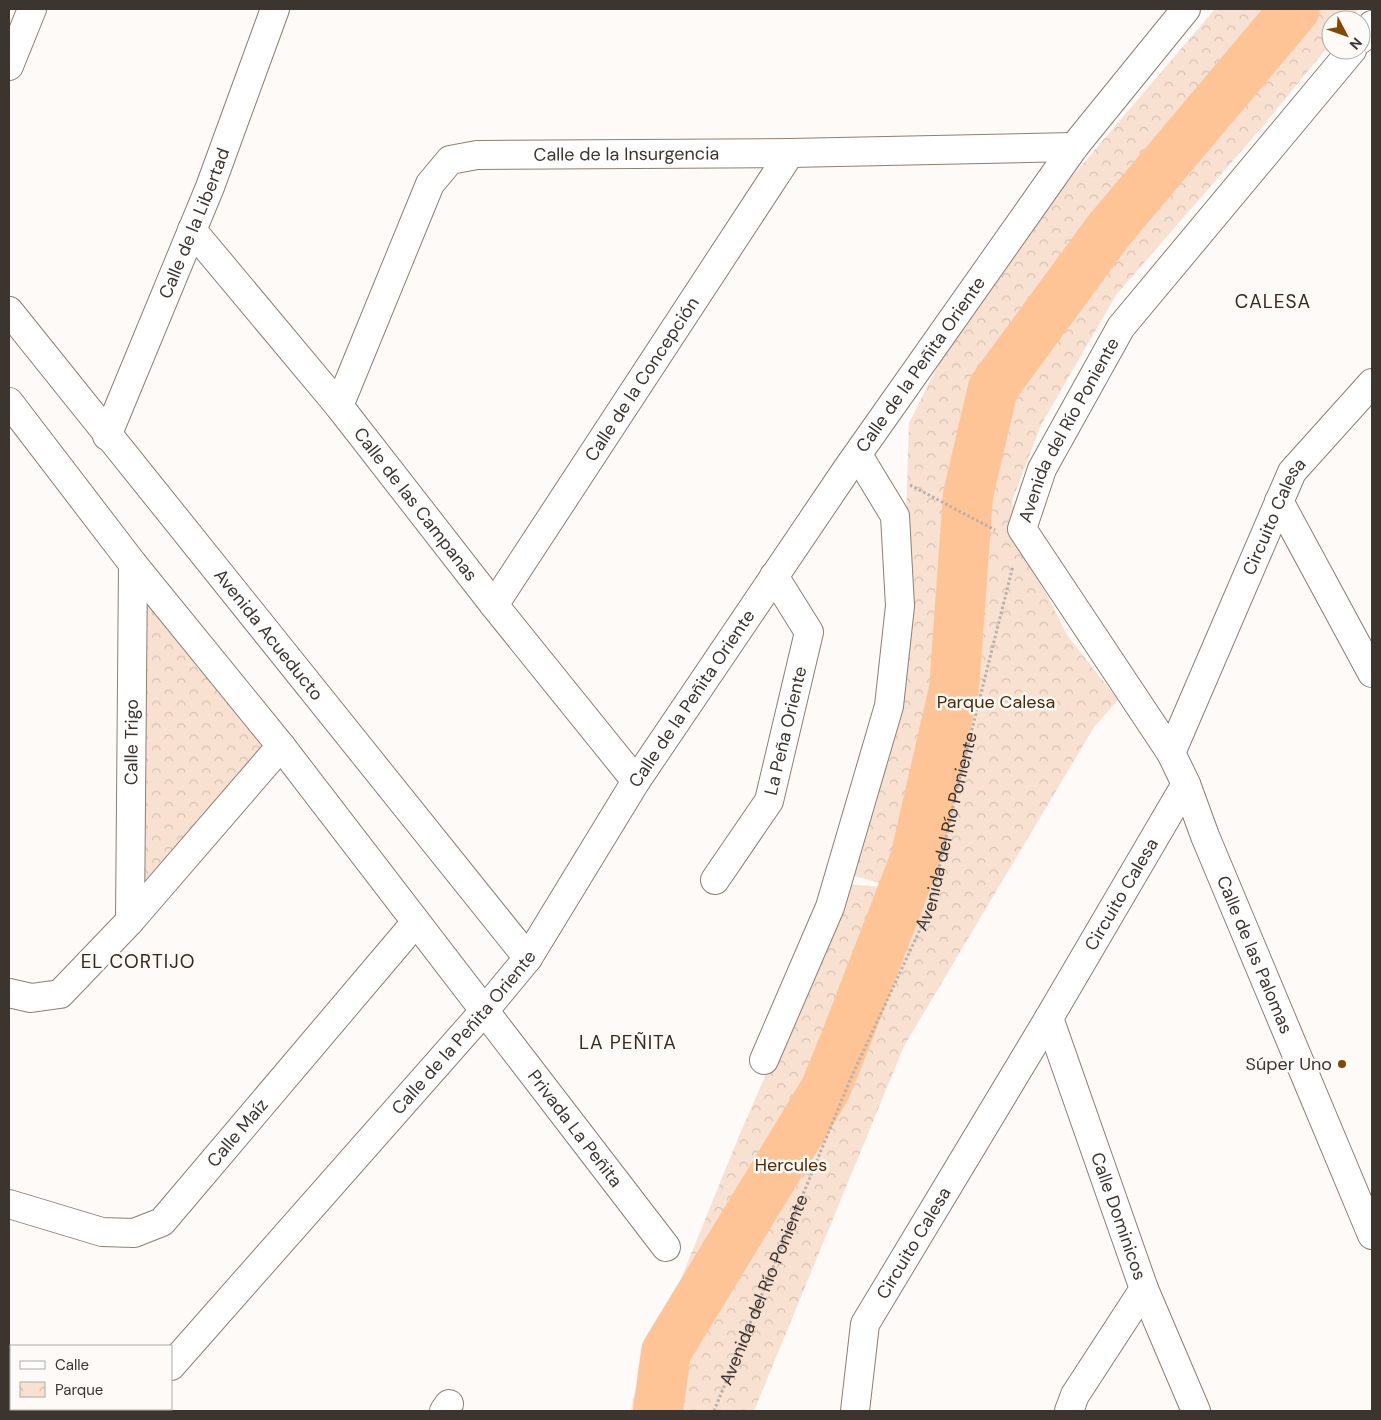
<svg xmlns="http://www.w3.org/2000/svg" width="1381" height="1420" viewBox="0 0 1381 1420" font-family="'DM Sans',sans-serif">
<defs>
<pattern id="park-crowns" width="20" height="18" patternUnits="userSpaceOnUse" patternTransform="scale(1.25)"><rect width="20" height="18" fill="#f8e1d0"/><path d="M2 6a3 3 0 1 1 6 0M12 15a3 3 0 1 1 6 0" fill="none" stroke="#d6c2b3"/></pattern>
</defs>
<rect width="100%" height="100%" fill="#fdfaf7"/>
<path fill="url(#park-crowns)" d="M1215,9H1359L1350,20H1331V43L1257,133L1116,295L1041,425L1012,501L1028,558L1067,635L1118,700L1094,727L904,1046L754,1411H631L634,1395L739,1136L844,896L846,884L897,888L851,875L906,517L909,423L956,330L1018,240Z
M133,564L281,746L130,921Z"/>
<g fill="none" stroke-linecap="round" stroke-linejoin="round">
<path stroke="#fec496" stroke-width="50" d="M658,1411L666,1352L825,1090L845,1041L915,859L954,689L968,495L993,388L1109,230L1295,9"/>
<defs>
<g id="street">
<path d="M9,66L32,9"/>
<path id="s2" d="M192,230L339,406L494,605L636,781"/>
<path id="s3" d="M9,311L528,958"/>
<path id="s4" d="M9,402L133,564L281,746L666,1247"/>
<path id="s5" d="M339,406L430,184L450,160L477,155L790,153L1074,147"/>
<path id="s6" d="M107,436L210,187L275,9"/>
<path d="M1279,501L1372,673"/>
<path id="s7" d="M494,605L790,153"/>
<path id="s8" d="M1171,753L1292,472L1372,383"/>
<path id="s9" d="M1186,784L1205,836L1372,1235"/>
<path id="s10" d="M715,880L769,801L809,632L774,576"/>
<path id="s11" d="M130,921L133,564"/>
<path d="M9,993L31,998L60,994L130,921L281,746"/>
<path id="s12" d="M1049,1018L1144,1289L1196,1411"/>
<path d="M764,1060L830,907L889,706L900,606L895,516L858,455"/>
<path id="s13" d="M9,1204L102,1232L134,1233L162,1222L416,922"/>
<path d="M444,1411L449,1404"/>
<path d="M1069,1411L1075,1395L1144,1289"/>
</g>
<g id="secondary">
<path d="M1361,39L1372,25"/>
<path id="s14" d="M171,1366L485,1010L528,958L636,781L847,469L1074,147L1186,9"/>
<path d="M131,1411L133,1409"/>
<path id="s15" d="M855,1411L865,1324L1049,1018L1186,784L1171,753L1022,529L1042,469L1121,327L1352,50"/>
</g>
</defs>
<use href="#street" stroke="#8e7f73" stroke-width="30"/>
<use href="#secondary" stroke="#8e7f73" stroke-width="30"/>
<g stroke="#b6b1ae" stroke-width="3" stroke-dasharray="2.5 2.5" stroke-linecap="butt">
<path d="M910,485L995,530"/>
<path id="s1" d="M714,1411L850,1080L930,908L958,785L1013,566"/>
</g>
<use href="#street" stroke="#fff" stroke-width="28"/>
<use href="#secondary" stroke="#fff" stroke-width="28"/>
</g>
<circle fill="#844702" stroke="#fdfaf7" stroke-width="2" cx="1342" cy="1064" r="5"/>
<g text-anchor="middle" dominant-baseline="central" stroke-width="5" stroke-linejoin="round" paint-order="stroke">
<g font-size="18" fill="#3b342f" stroke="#fdfaf7">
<text stroke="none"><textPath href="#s5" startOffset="448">Calle de la Insurgencia</textPath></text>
<text stroke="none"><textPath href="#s6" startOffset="230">Calle de la Libertad</textPath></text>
<text stroke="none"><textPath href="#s14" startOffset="1254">Calle de la Peñita Oriente</textPath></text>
<text stroke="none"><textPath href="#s7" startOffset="270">Calle de la Concepción</textPath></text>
<text stroke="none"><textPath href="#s15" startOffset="1129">Avenida del Río Poniente</textPath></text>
<text stroke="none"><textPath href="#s2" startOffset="354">Calle de las Campanas</textPath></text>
<text stroke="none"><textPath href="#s8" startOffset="258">Circuito Calesa</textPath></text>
<text stroke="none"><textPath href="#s3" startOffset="415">Avenida Acueducto</textPath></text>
<text stroke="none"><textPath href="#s14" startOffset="849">Calle de la Peñita Oriente</textPath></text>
<text stroke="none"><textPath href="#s10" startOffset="168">La Peña Oriente</textPath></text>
<text stroke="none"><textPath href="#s11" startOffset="179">Calle Trigo</textPath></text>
<text stroke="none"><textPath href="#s1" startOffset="626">Avenida del Río Poniente</textPath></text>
<text stroke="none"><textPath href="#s15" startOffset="588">Circuito Calesa</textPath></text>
<text stroke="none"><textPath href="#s9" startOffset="184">Calle de las Palomas</textPath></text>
<text stroke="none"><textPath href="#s14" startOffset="444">Calle de la Peñita Oriente</textPath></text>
<text stroke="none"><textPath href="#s4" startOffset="921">Privada La Peñita</textPath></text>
<text stroke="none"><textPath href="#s13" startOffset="276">Calle Maíz</textPath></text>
<text stroke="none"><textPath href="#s12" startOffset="210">Calle Dominicos</textPath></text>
<text stroke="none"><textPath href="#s15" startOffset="182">Circuito Calesa</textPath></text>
<text stroke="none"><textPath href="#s1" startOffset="131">Avenida del Río Poniente</textPath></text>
</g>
<g font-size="18" fill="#4e2905" stroke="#fdfaf7">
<text x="996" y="702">Parque Calesa</text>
<text x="791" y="1165">Hercules</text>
</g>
<g font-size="18" fill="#3b342f" stroke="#fdfaf7" text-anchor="end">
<text x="1332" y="1064">Súper Uno</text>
</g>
<g font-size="19" letter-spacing="1" fill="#35291f" stroke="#fdfaf7">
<text x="1273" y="301">CALESA</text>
<text x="138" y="961">EL CORTIJO</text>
<text x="628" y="1042">LA PEÑITA</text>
</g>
</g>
<rect width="1381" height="1420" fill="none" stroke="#3b342f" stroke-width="20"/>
<rect x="10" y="1345" width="162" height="65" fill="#fdfaf7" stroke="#afaba7"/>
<rect x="20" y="1361" width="25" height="8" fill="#ffffff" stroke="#afaba7"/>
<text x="55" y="1370" font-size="15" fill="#3b342f">Calle</text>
<rect x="20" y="1382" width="25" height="15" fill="url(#park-crowns)" stroke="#afaba7"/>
<text x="55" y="1395" font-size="15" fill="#3b342f">Parque</text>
<g transform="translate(1346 35) rotate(131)"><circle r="24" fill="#fdfaf7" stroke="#afaba7"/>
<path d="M0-4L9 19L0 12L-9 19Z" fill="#844702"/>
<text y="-8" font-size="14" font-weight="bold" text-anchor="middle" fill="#3b342f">N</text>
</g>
</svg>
